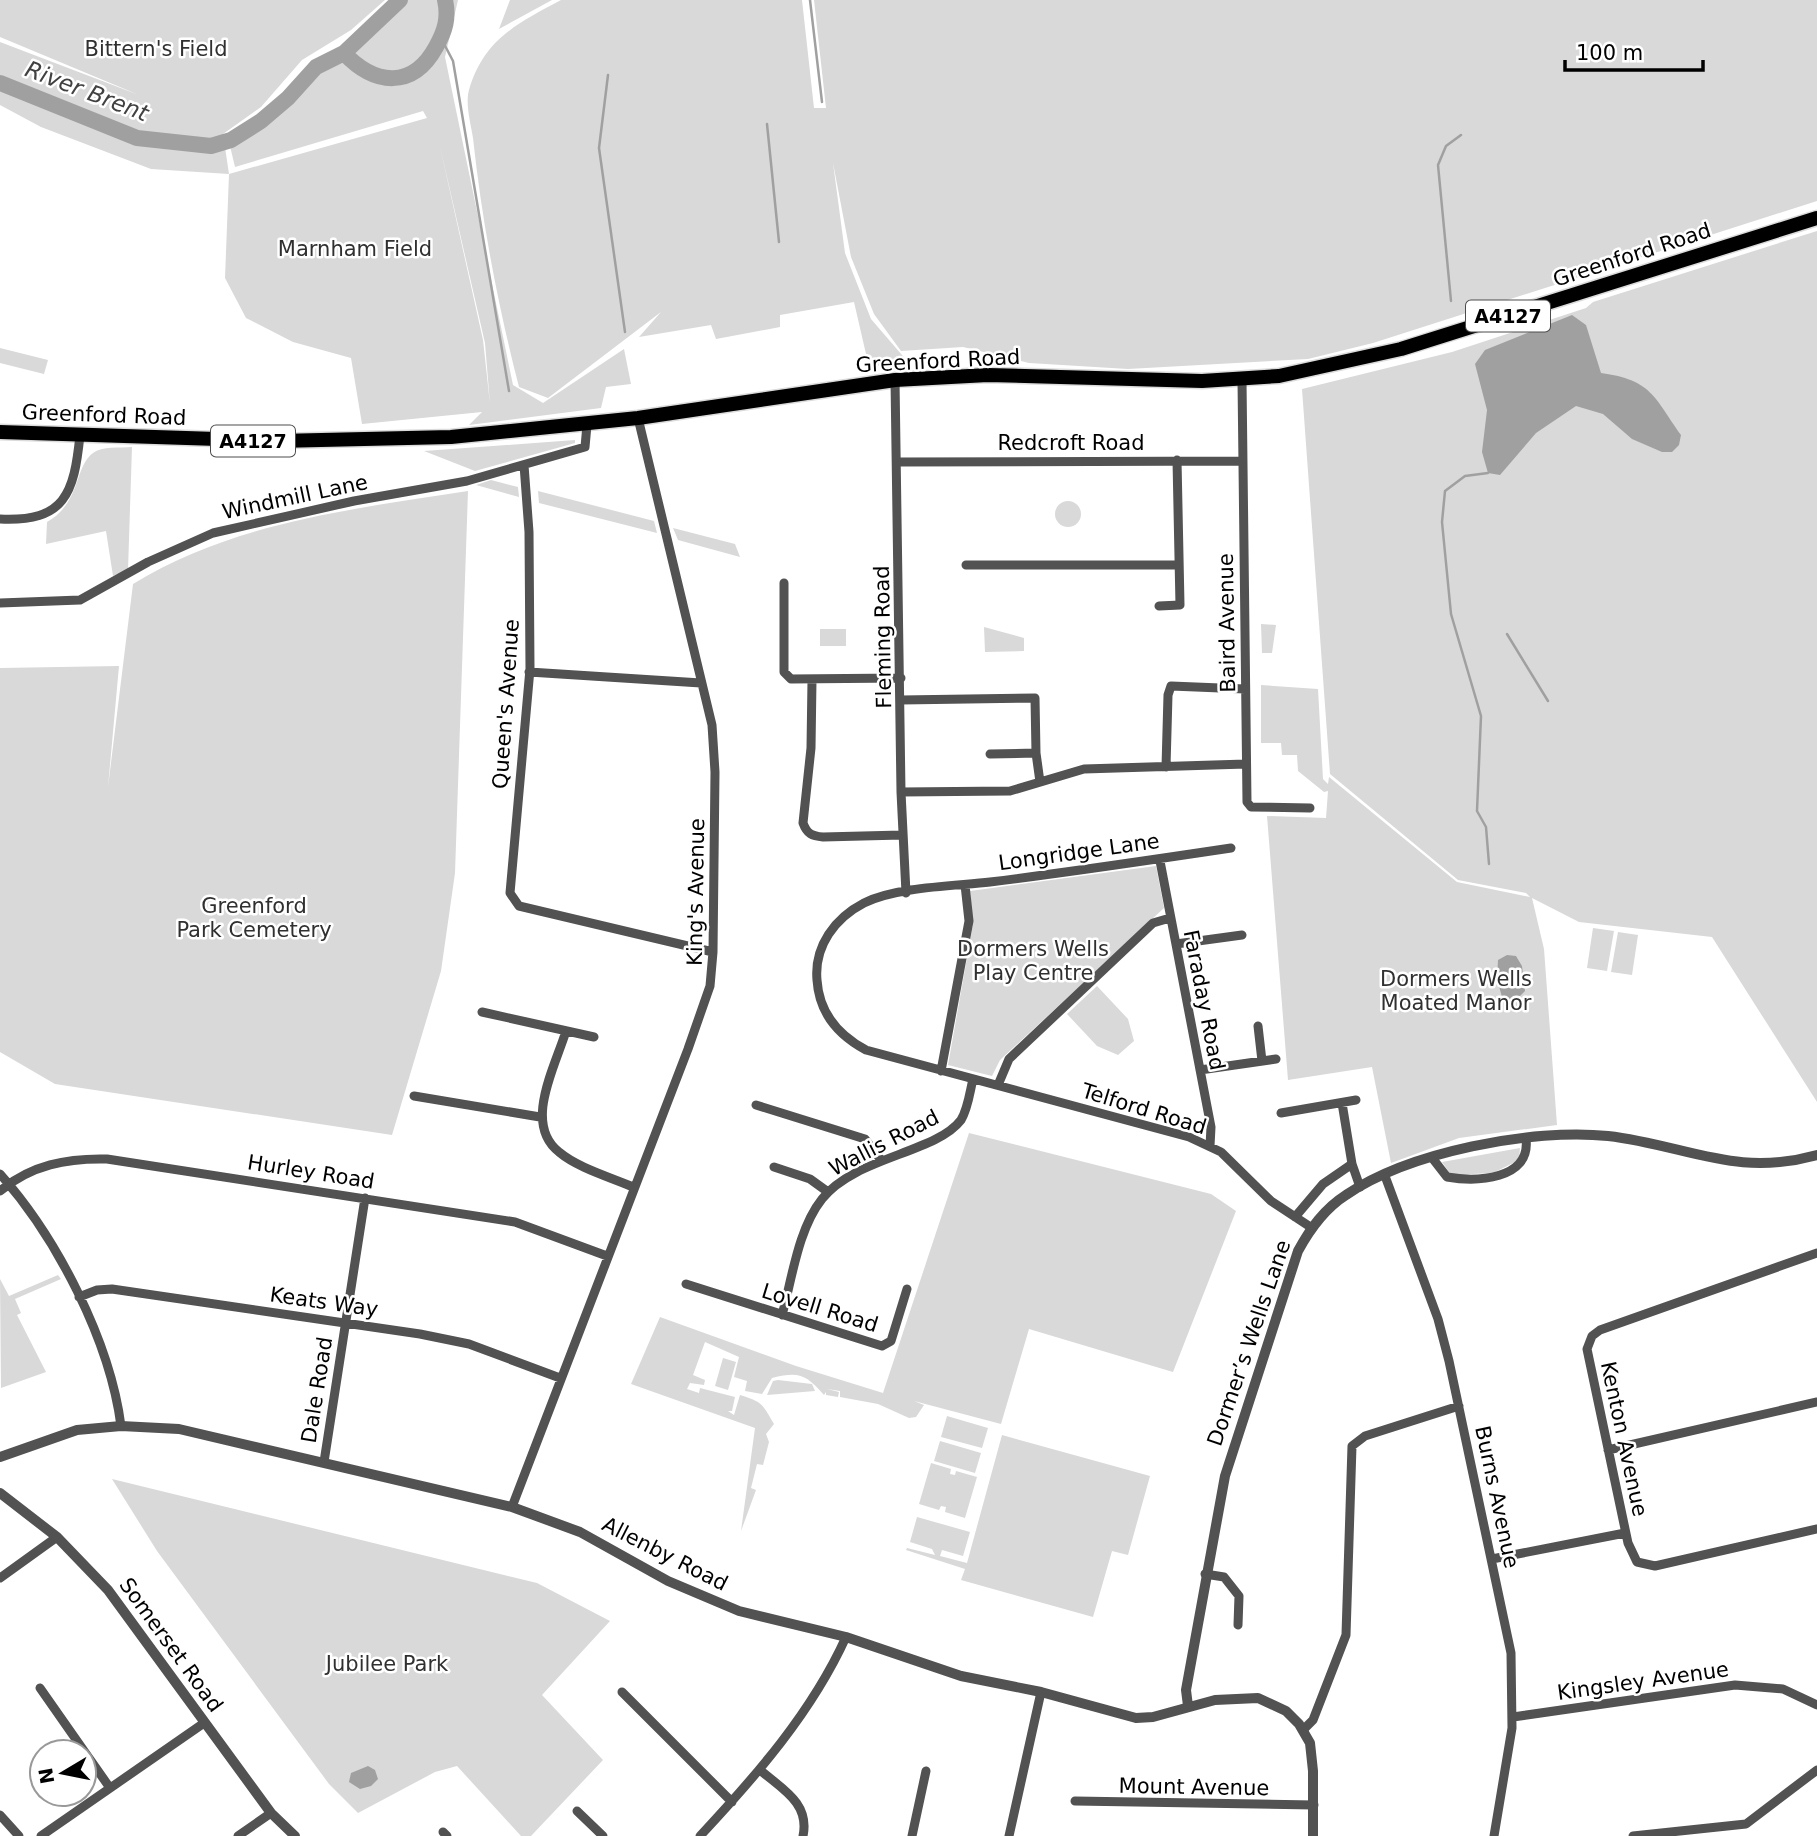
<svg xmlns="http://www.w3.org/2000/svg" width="1817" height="1836" viewBox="0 0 1817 1836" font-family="'DejaVu Sans',sans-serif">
<rect width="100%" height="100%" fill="#fff"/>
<path fill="#d9d9d9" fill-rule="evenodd" d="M0,0H385L351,30L302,60L261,107L223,134L229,174L427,118L423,111L235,167L230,146L278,113L318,67L344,53L399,0H458L445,57L513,385L543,403L624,349L631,384L606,387L601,408L469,425L482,412L362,424L351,358L293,342L246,318L225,278L229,174L151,169L41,127L0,105V42L139,95L0,37ZM439,142L485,343L490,404L483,340Z
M510,0H552L499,29Z
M561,0H802L814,108H826L814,0H1817V201L1373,343L1308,359L1128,369L1029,363L963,347L901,351L874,314L851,257L833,163L845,253L871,319L908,362L869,367L854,302L780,315V327L716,339L711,325L639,337L661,312L548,398L519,387C498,306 482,222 473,138C471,125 465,104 469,90C484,39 518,23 561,0Z
M1817,231V1102L1712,937L1579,922L1532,898L1544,949L1557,1125L1459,1138L1391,1163L1372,1067L1288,1080L1267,816L1326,818L1328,791L1324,792L1298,771L1297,755H1282L1281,743H1261V685L1318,689L1323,779L1328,784L1329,777L1457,882L1530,897L1526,893L1458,880L1330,774L1302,389L1452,352L1586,308L1593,302Z
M0,348L48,360L44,374L0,363Z
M575,440V443L475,471L424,451Z
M132,447L128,570L113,576L106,531L46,544L47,522C81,503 74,467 93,453C102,446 120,448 132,447Z
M491,480L518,487L519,497L476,485Z
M468,491L455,873L441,971L392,1135L55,1084L0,1052V668L119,666L108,787L133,584C233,522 354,509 468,491Z
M538,491L654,521L657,533L539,503Z
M1055 514a13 13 0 1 1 26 0a13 13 0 1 1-26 0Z
M673,528L735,544L740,557L678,540Z
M1261,624L1276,625L1272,653H1262Z
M984,627L1024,638V651L985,652Z
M820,629H846V646H820Z
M1156,866L1164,908L1000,1060L992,1076L948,1065L973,924L970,891Z
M1593,928L1614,931L1607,971L1587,968Z
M1618,932L1638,935L1632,975L1611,972Z
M1097,986L1128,1019L1134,1041L1118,1055L1097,1046L1067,1014Z
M969,1133L1211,1194L1236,1211L1173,1372L1029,1329L1001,1424L914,1401L924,1405L916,1417L909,1418L878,1404L840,1397V1391L827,1389L839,1392L838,1397L826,1395V1392L824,1395C806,1375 800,1371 772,1378L762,1394L745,1391L747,1381L734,1377L739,1357L705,1342L693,1375L705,1380L704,1385L690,1383L687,1389L699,1393L700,1388L735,1397L732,1411H728L734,1415L740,1395C762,1402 762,1403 774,1424L766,1434L769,1442L763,1465L757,1464L751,1488L756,1490L741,1531L755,1428L631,1384L660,1317L796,1366L883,1393Z
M1520,1148L1519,1160L1493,1173L1451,1175L1442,1162Z
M58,1275L61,1279L15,1299L21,1313L17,1315L46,1372L1,1388L0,1279L9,1296Z
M723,1358L736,1362L728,1390L715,1386Z
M778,1380L812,1384L815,1391L767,1395L773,1381Z
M947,1416L988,1428L982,1448L941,1437Z
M1002,1435L1150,1476L1128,1555L1112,1551L1093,1617L961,1580L965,1569L906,1550L907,1548L935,1555L932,1549L910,1542L917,1517L970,1532L963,1556L942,1550L940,1556L967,1563Z
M940,1441L981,1453L975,1473L934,1461Z
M931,1463L951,1469L950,1474L955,1475L956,1471L977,1477L965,1518L945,1512L946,1507L941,1506L939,1510L919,1504Z
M112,1479L537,1583L610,1621L542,1695L603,1760L531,1836H521L457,1766L435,1772L358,1813L329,1784L157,1551Z"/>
<path fill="#a0a0a0" d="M1572,315L1586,325L1601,373C1652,380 1654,397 1681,435L1679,445L1672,452H1662L1632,439L1603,414L1576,406L1536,433L1500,475L1488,473L1482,452L1487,410L1475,364L1485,350Z
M1507,955L1516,956L1522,966L1525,991L1514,1002L1502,997L1497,979L1498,960Z
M368,1766L375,1770L378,1779L371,1786L360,1789L349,1782L351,1773Z"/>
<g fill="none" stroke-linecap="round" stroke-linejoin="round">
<path stroke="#a0a0a0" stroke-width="2.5" d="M810,0L822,102
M441,38L453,61L509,391
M608,75L599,148L625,332
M767,124L779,242
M1451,301L1438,165L1446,146L1461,135
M1488,473L1465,476L1445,491L1442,522L1451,614L1481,716L1477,811L1486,827L1489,864
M1507,634L1548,701"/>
<path stroke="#a0a0a0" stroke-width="16" d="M344,53C375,86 413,89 436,47C445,31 449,18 445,0
M0,83L137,138L211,146L231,140L261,121L288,98L316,67L344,53L400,0"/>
<defs>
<path id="primary" d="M0,432L278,441L451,437L638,418L895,380L988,375L1202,381L1279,376L1401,349L1817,218"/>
</defs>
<use href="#primary" stroke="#dbdbdb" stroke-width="17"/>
<path stroke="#525252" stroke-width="9" d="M895,380L901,792L906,893
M1242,380L1247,802L1251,807L1310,808
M898,462L1243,461
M524,465L529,532L530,669L510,893L519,906L713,952
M0,519C65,522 74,494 80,435
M966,565H1179
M784,583V672L791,679L901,678
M0,603L80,600L148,562L213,533L354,501L467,481L585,447L587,425
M1159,606L1180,605L1177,460
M529,672L701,683
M812,680L811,748L803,823C807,834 812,836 823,837L902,835
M901,700L1035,698L1036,753L1040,782
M990,754L1036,753
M1166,767L1168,695L1171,686L1245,689
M901,792L1010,791L1084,769L1246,764
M1231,848C1151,860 1071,872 990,882C954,886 896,887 864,903C835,918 814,946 817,980C819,1012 838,1035 866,1050L1189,1137L1221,1152L1271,1201L1312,1228
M1160,861L1211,1127L1210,1146
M1176,944L1242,935
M482,1012L594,1037
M1258,1026L1262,1061
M566,1031C555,1067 523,1124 559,1152C578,1168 610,1177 633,1187
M1200,1070L1276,1059
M941,1071L969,921L965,885
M998,1085L1009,1059L1153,923L1170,918
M414,1096L540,1117
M756,1105L865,1139L881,1160
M1281,1113L1356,1100
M1433,1159L1447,1177C1476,1182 1531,1180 1526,1139
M1352,1164L1360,1187
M774,1167L810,1179L828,1192
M0,1174C57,1238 110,1341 121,1426
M1385,1176L1438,1319L1449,1361L1511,1653L1512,1728L1494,1836
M0,1191C31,1165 67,1158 107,1159L515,1222L607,1256
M1295,1217L1323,1184L1352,1164L1342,1103
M1817,1253L1600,1330L1592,1336L1587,1349L1628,1543L1637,1562L1655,1566L1817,1529
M686,1284L882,1346L891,1341L907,1289
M79,1297L97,1290L112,1289L420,1334L469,1344L560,1378
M782,1315C792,1279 798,1229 822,1199C855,1157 936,1153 961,1120C968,1109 970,1091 973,1079
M1608,1450L1817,1402
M324,1462L365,1198
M512,1507L688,1049L710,986L713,952L715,772L712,725L638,418
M1492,1559L1625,1533
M1205,1574L1224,1577L1239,1596L1238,1625
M0,1578L57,1537
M40,1688L110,1788
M622,1692L732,1802
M1513,1717L1735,1685L1783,1689L1817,1705
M1303,1730L1313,1720L1346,1635L1352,1446L1365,1436L1459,1406
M760,1770C782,1789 810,1803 803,1836
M1075,1801L1314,1805
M577,1811L603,1836
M0,1815L19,1836
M443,1832L447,1836
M41,1836L204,1723
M238,1836L271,1813
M700,1836C756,1776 812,1712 846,1637
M912,1836L926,1771
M1009,1836L1041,1692
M1633,1836L1746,1824L1817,1770"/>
<path stroke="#525252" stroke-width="10" d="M0,1457L77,1430L121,1426L179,1429L512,1507L580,1532L668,1581L739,1611L846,1637L961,1676L1041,1692L1136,1718L1153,1717L1215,1700L1258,1698L1286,1711L1299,1724L1310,1743L1313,1771V1836
M0,1493L57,1537L108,1590L271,1813L295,1836
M1188,1706L1186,1690L1225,1476L1298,1251C1310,1229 1324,1209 1346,1195C1409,1152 1532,1128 1608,1136C1686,1145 1735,1178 1817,1155"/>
<use href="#primary" stroke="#000" stroke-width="14"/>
</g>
<g text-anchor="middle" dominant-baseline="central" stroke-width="5" stroke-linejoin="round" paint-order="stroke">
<g fill="#fff" stroke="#4c4c4c" stroke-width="2">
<rect x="1466" y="300.5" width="84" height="31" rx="5"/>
<rect x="211" y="425.5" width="84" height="31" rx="5"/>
</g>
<g font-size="19" font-weight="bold" fill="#000">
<text x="1508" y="316">A4127</text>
<text x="253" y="441">A4127</text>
</g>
<g font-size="21" fill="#303030" stroke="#fff">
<text x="156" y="49">Bittern's Field</text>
<text x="355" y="249">Marnham Field</text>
<text x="254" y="906">Greenford<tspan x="254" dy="24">Park Cemetery</tspan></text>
<text x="1033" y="949">Dormers Wells<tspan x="1033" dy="24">Play Centre</tspan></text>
<text x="1456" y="979">Dormers Wells<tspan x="1456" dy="24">Moated Manor</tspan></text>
<text x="387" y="1664">Jubilee Park</text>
</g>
<g font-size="21" fill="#000" stroke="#fff">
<text transform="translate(1632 255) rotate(-18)">Greenford Road</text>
<text transform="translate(938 361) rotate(-3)">Greenford Road</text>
<text transform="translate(104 415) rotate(2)">Greenford Road</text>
<text x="1071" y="443">Redcroft Road</text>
<text transform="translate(295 497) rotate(-12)">Windmill Lane</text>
<text transform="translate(1227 623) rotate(-91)">Baird Avenue</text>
<text transform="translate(883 637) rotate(-91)">Fleming Road</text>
<text transform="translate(506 704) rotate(-86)">Queen's Avenue</text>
<text transform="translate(1079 852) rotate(-8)">Longridge Lane</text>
<text transform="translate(696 892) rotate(-89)">King's Avenue</text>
<text transform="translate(1204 1000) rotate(79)">Faraday Road</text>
<text transform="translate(1144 1109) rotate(17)">Telford Road</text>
<text transform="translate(884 1143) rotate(-27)">Wallis Road</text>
<text transform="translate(311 1172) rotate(9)">Hurley Road</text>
<text transform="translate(324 1302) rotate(8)">Keats Way</text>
<text transform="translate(820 1308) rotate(17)">Lovell Road</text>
<text transform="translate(1249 1343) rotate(-71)">Dormer’s Wells Lane</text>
<text transform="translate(317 1390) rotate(-81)">Dale Road</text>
<text transform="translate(1624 1439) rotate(78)">Kenton Avenue</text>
<text transform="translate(1497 1497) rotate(78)">Burns Avenue</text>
<text transform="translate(665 1554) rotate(27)">Allenby Road</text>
<text transform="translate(171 1645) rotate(54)">Somerset Road</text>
<text transform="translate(1643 1681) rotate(-8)">Kingsley Avenue</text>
<text transform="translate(1194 1787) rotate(1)">Mount Avenue</text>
</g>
<g font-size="23" font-style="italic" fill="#414141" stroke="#fff">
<text transform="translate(87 91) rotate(21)">River Brent</text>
</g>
</g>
<g transform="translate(63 1773) rotate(260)"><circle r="33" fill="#ffffff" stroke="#999999" stroke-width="2"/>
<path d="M0-5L12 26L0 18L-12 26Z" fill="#000000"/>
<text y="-10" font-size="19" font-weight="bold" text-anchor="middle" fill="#000000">N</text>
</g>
<path d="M1565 60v10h138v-10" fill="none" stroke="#000000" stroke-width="3.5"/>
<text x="1576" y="60" font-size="21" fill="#000000" stroke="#ffffff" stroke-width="5" paint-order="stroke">100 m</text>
</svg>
